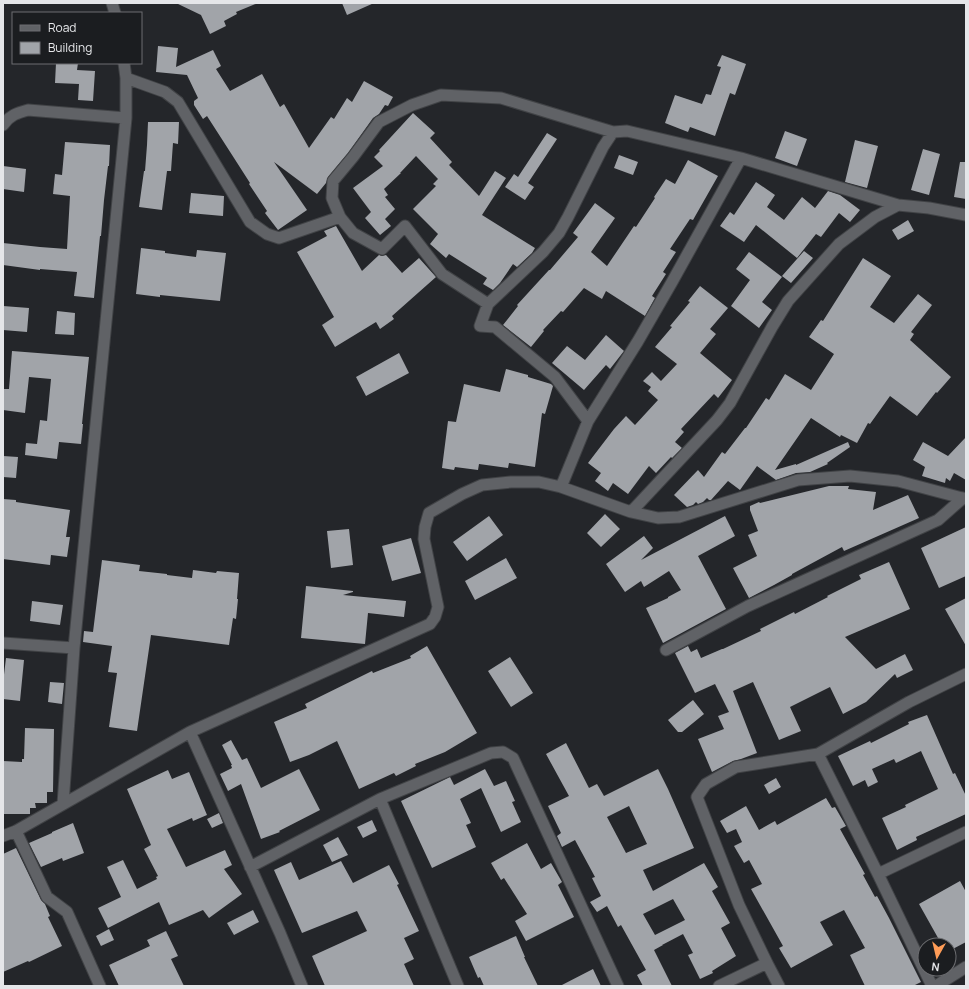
<svg xmlns="http://www.w3.org/2000/svg" width="969" height="989" viewBox="0 0 969 989" font-family="Manrope,sans-serif">
<rect width="100%" height="100%" fill="#24262a"/>
<path fill="#a1a4a9" fill-rule="evenodd" d="M176,3H258L236,12L237,14L224,21L226,26L210,34L201,15Z
M342,3H374L347,15Z
M158,46L178,48L176,67L213,50L221,66L216,69L230,91L262,74L280,107L284,104L309,148L331,117L334,119L347,98L352,102L364,81L393,97L388,106L385,105L379,114L373,118L348,153L328,177L326,183L317,194L274,162L307,210L278,230L265,213L267,211L249,184L250,183L234,158L207,116L203,119L194,105V101L198,98L187,75L156,72Z
M722,55L746,64L735,95L730,93L715,136L690,127L688,132L665,123L675,95L702,104L706,94L711,95L721,67L717,66Z
M56,63H78L77,70L95,71L93,101L78,100L79,84L55,83Z
M413,113L435,133L430,138L452,162L449,165L479,196L495,171L506,178L482,215L535,248L532,253L517,267L513,264L500,283L493,290L483,284L487,278L449,254L446,258L430,244L438,234L413,209L436,186L433,184L438,179L416,156L400,173H401L384,189L388,195L385,197L395,209L385,219L391,226L380,235L365,218L371,212L353,188L383,166L374,157L380,151L379,150Z
M148,122H179L178,144L173,143L171,171H167L162,210L139,207L144,171H145L147,145Z
M785,131L807,139L797,166L775,158Z
M547,133L557,139L528,183L534,187L525,200L505,187L514,174L518,177Z
M855,140L878,146L867,188L845,182Z
M65,142L110,145L109,166H108L104,200L101,236H100L94,298L74,296L77,272L40,269V270L3,265V243L40,247L67,249L70,196L53,194L55,174L62,175Z
M923,149L940,154L929,195L911,190Z
M619,155L638,162L633,175L614,168Z
M688,160L718,176L693,220L690,219L670,249L676,252L663,272L666,274L652,296L655,298L645,316L606,291L602,299L584,288L563,312L561,311L543,330L544,331L531,347L503,325L518,306L517,305L549,270H550L578,237L573,233L595,203L615,218L591,252L607,266L634,226L636,227L655,198L654,197L666,179L675,184Z
M960,162H966V199L954,197Z
M3,166L26,169L24,192L3,189Z
M756,182L775,195L767,207L784,220L802,197L815,208L828,191L840,195L860,210L850,222L839,213L821,237L816,234L797,258L756,225L744,242L720,226L730,212L734,215Z
M191,193L224,196L223,216L189,213Z
M908,220L914,231L898,240L892,230Z
M336,226L362,271L379,255L382,256L386,255L402,273L419,258L436,277L392,316L394,319L380,329L376,322L335,347L322,325L334,317L297,252L327,236L324,231Z
M141,248L165,251V253L196,257L197,250L226,253L220,301L160,295V297L136,294Z
M804,251L813,258L791,283L782,276Z
M749,252L782,277L762,302L772,310L759,328L731,306L750,280L736,269Z
M863,258L891,276L870,307L894,323L918,294L932,305L911,332L914,334L910,340L951,377L937,393L936,392L917,416L890,396L870,424L868,423L857,443L841,435L840,437L811,418L775,470L796,464V465L848,442L850,447L827,463L828,464L810,472L796,473L776,480L757,466L740,490L728,481L711,500H709L707,498L703,502L698,504L696,502L693,505L687,507L674,495L698,470L704,477L722,452L725,454L745,428H746L766,398L769,400L785,374L811,390L834,354L809,337L821,320L823,321Z
M700,286L728,308L710,329L716,334L700,353L732,380L718,398L714,394L681,429L684,432L675,442L682,448L672,458L671,457L656,473L649,466L628,494L613,483L608,491L595,481L601,473L588,463L614,429L626,416L635,425L658,400L648,391L651,387L643,381L652,372L661,381L677,364L655,347L672,327L670,326L690,302L688,301Z
M3,306L29,308L27,332L3,330Z
M57,311L75,313L74,335L55,334Z
M606,335L624,351L610,369L606,365L584,390L552,363L567,346L585,360Z
M12,351L89,357L82,424H83L81,444L59,442L57,459L25,455L26,443L37,444L40,420L47,421L51,379L29,377L25,413L3,410V389H9Z
M399,353L409,373L366,396L356,377Z
M506,369L528,375V377L551,384L553,386L545,414L542,413L535,467L509,463L508,468L479,464L478,470L455,467L454,470L442,468L448,421L456,422L464,384L500,392Z
M966,437V480L954,473L950,481L946,478L945,483L922,476L925,467L913,460L923,442L948,456Z
M3,456L18,457L16,478L3,477Z
M829,486H849L848,489L876,492L873,510L908,495L919,518L844,551L842,547L792,574V575L774,585L749,598L733,568L757,556L748,535L758,531L750,510V506L759,502L760,503Z
M3,499L16,500V502L70,510L66,537H70L67,557L51,555L50,565L3,559Z
M605,514L620,529L601,547L587,533Z
M489,516L503,535L467,561L453,542Z
M725,516L735,536L698,556L726,609L663,643L646,608L668,598V597L681,590L669,571L644,587L641,581L625,592L606,564L644,536L653,548L641,560Z
M966,527V576L939,588L921,548Z
M349,529L353,565L331,568L327,531Z
M411,538L421,573L392,581L382,546Z
M506,558L517,578L475,600L465,581Z
M102,560L140,565L139,571L167,574V575L192,578L193,570L216,573L217,571L239,573L237,599H238L236,619L233,618L229,645L151,635L137,731L109,727L117,673L108,672L112,646L83,642L84,631L93,632Z
M889,562L910,609L845,637L876,669L905,654L913,670L897,678L895,674L866,702L843,714L830,687L790,707L801,731L779,740L753,682L733,691L757,753L741,759L733,761L712,772L698,739L724,729L718,716L729,712L715,684L695,693L675,653L688,646L691,652L697,649L701,658L722,649H723L761,631L760,629L794,612L795,614L828,597L827,596L861,579L859,575Z
M306,586L353,591V592L343,595L406,601L404,617L368,613L365,644L301,638Z
M966,598V646L945,609Z
M32,601L63,605L60,625L30,621Z
M427,646L477,733L445,752L415,764L416,766L396,776L394,773L359,789L337,741L309,755L290,762L274,722L307,708L305,704L372,671L373,673L411,658L410,656Z
M510,657L533,693L511,707L488,671Z
M6,658L24,660L20,701L3,699V683Z
M50,682L64,683L62,704L48,702Z
M693,700L704,714L682,732H678L668,720Z
M927,715L953,774L955,773L966,796V814L916,837L917,840L897,850L882,818L906,807L905,805L938,789L921,751L896,763L894,759L872,769L878,782L868,787L865,780L853,786L838,756L870,741L871,743L909,724L908,722Z
M25,728L54,729L53,792H47V803H35L36,808H30V814H3V761L22,762V759H24Z
M231,740L242,760L247,758L261,788L299,769L320,810L279,831L280,832L261,839L241,784L228,791L220,774L232,768L231,765H232L222,745Z
M566,743L589,788L597,784L604,796L658,769L668,789L694,848L643,870L653,891L704,863L718,887L712,891L730,923L721,928L736,956L712,971L713,973L700,979L688,955L693,953L683,934L662,945H663L654,950L672,986H643L637,975L646,970L621,925L618,927L607,906L597,912L590,902L601,896L592,878L595,877L575,840L562,847L557,836L561,833L548,806L569,796L546,754ZM629,806L647,844L626,853L607,817ZM673,899L685,920L655,935L643,914Z
M485,769L494,786L506,781L515,801L512,802L521,822L501,832L481,788L460,799L471,823L466,825L476,847L432,868L401,801L450,777L454,785Z
M168,770L172,779L189,772L207,815L193,821L192,818L167,829L186,867L225,850L232,865L224,869L242,894L209,918L203,910L169,925L159,902L108,928L98,908L121,897L107,867L123,860L137,889L157,879L156,877L158,876L144,849L151,845L127,789Z
M776,778L781,787L769,794L764,785Z
M826,798L832,808L835,807L846,826L840,829L865,874L863,875L875,897L877,896L889,918L921,982L913,986H865L850,955L865,948L844,910L820,922L833,945L791,968L779,948L783,946L751,889L762,884L749,860L744,863L734,846L742,842L736,829L727,833L720,821L746,806L759,830L775,821L777,825Z
M219,813L223,823L212,828L207,819Z
M372,820L377,831L363,838L357,827Z
M73,823L84,853L63,861L62,858L41,867L29,843L52,833V832Z
M338,837L348,855L332,862L323,845Z
M527,843L541,869L551,863L562,882L558,885L574,917L526,941L515,921L527,914L504,878L501,880L491,863Z
M16,848L41,900L45,904L50,916L48,917L62,946L29,962L28,961L3,972V854Z
M341,861L353,883L389,865L399,884L397,885L419,931L404,938L414,959L404,964L414,986H325L312,956L367,931L357,911L302,933L274,870L291,862L299,880Z
M960,881L966,892V942L949,951V945H942L919,904Z
M253,910L259,922L234,935L227,923Z
M109,929L114,940L101,946L96,936Z
M166,931L178,956L171,959L184,986H119L109,965L150,946L147,940Z
M516,936L525,957H524L538,986H484L480,977L478,978L469,957Z
M593,969L601,986H560Z"/>
<g fill="none" stroke-linecap="round" stroke-linejoin="round">
<defs>
<path id="minor" d="M112,3L115,13
M126,78L165,92L178,102L250,222L267,234L279,238L340,217
M3,125C10,115 17,113 28,110L126,118
M488,304L442,274L405,226L382,249L353,233L340,217L332,198L333,181L353,157L379,122L412,105L441,95L501,98L613,132L627,131L741,158L898,205L929,208L966,215
M588,421L555,377L495,327L480,326L488,304L543,252L559,233L568,217L603,147L613,132
M561,487L588,421L638,341L672,282L741,158
M631,512L717,420L730,403L772,327L788,301L839,244L875,217L898,205
M3,643L74,648
M666,650L748,606L927,525L938,520L963,498
M190,732L280,933L302,986
M818,754L878,874L932,986
M380,799L458,986
M63,804L74,648L126,118V78L124,63
M16,831L47,897L67,912L100,986
M3,836L16,831L190,732L430,624L435,617L438,607L424,539L425,527L429,513L462,494L482,485L511,482H539L561,487L631,512L658,518L679,517L798,480L850,476L898,481L966,499
M250,867L380,799L491,753L503,752L513,758L618,986
M878,874L966,832
M719,986L767,963
M779,986L767,963L739,905L697,797L706,784L736,767L818,754L909,702L966,674
M936,986L966,967"/>
</defs>
<use href="#minor" stroke="#414346" stroke-width="13"/>
<use href="#minor" stroke="#606266" stroke-width="11"/>
</g>
<rect width="969" height="989" fill="none" stroke="#e5e6e9" stroke-width="8"/>
<rect x="12" y="12" width="130" height="52" fill="#1b1d20" stroke="#6c6d70"/>
<rect x="20" y="25" width="20" height="6" fill="#606266" stroke="#6c6d70"/>
<text x="48" y="32" font-size="12" fill="#e5e6e9">Road</text>
<rect x="20" y="42" width="20" height="12" fill="#a1a4a9" stroke="#6c6d70"/>
<text x="48" y="52" font-size="12" fill="#e5e6e9">Building</text>
<g transform="translate(937 957) rotate(188)"><circle r="19" fill="#1b1d20" stroke="#6c6d70"/>
<path d="M0-3L7 15L0 10L-7 15Z" fill="#fe9c57"/>
<text y="-6" font-size="11" font-weight="bold" text-anchor="middle" fill="#e5e6e9">N</text>
</g>
</svg>
